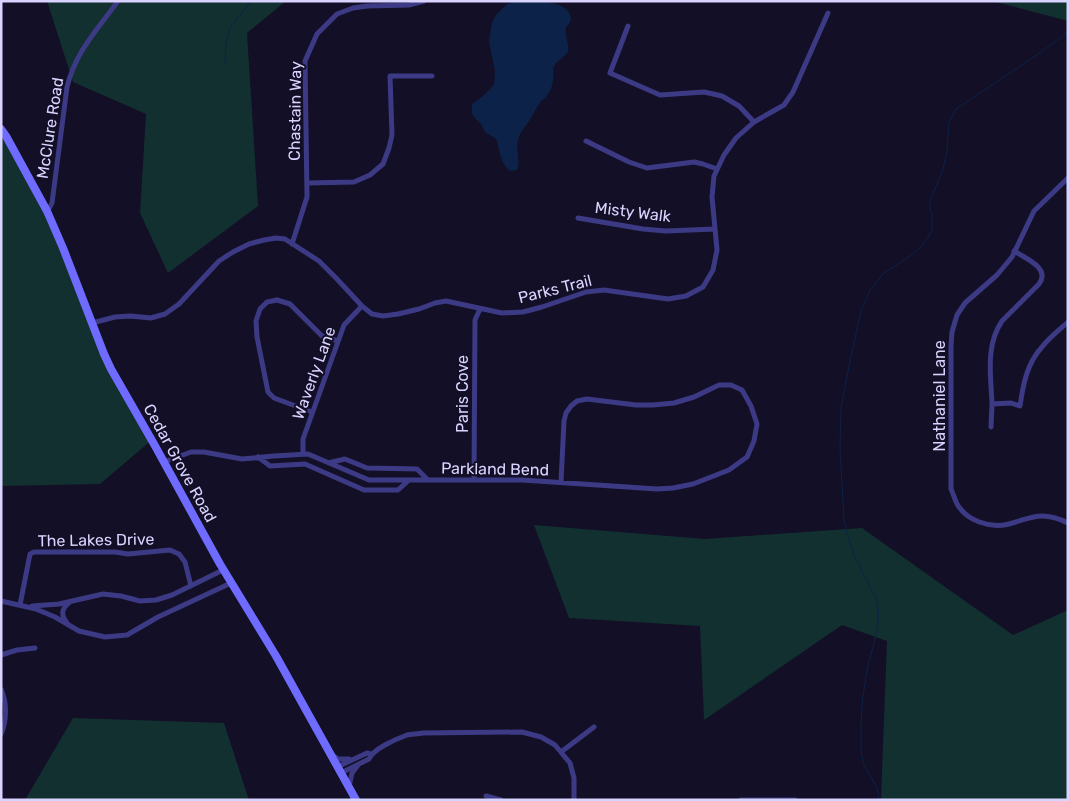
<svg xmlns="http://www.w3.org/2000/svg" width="1069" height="801" viewBox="0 0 1069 801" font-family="Rubik,sans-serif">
<rect width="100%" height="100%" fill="#130f26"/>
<path fill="#12302f" d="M47,1H286L247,33L258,206L168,273L140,213L146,114L73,82Z
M992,1H1068V21Z
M1,126L31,175L108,358L153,439L100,484L1,486Z
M534,525L705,539L862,528L1013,635L1068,610V800H881L887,641L842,625L704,720L700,626L569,618Z
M73,718L224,723L249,800H25Z"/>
<path fill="#0c2248" d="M520,1C535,1 569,0 571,18C571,23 567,24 566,28C564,36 570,44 568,51C566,56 560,59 557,62C556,63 553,68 553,69C554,78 553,90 545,98C540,103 544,97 540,103C536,108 533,114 530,120C526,126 520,132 518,140C515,150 521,160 517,170L510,171C500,163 500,150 496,139L485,132L481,124L474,117L472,113V104L483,96L494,85L495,71L489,42L491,27L493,20L497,14L507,4Z"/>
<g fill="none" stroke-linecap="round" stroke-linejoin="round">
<path stroke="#0c2248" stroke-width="1" d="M225,62L226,42L230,28L251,1
M879,800C878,782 870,779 864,765C862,759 861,753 861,746C861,726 861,704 865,684C866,674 868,664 871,654C876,636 881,620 877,601L854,555L847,534L844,520L840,448L841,408L850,361L861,311L870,290L884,273L909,257L920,248L929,236L932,229V215L930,208V201L943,169L947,151L949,122L956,109L1044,50L1068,32"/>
<path stroke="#3d3a85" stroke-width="5" d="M628,26L610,73L660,95L704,92L722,96L739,106L754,122
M586,141L629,162L647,168L694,162L703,164L717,169
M1068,178L1034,211L1012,257L997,275L965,303L957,315L952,332L951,345V489C954,495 955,502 959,507C969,521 988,527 1004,525C1017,523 1029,516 1042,516C1051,516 1060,519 1068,523
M307,183L354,182L370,175L383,164L389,148L392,135L390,76H432
M47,211L50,207L52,203L67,87C76,51 97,30 118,1
M578,218L643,229L666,231L715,229
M292,244L307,197L305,61L317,34L337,14L353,8L367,6L409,5L424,1
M1014,251C1025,258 1051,268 1039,284L1002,321C985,346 991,376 992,404L1011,403L1020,406C1023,385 1027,363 1042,347C1049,338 1059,330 1068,322
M92,323L115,317L130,316L151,318L165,314L179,304L219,261L233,252L249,244L264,240L276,238L285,239L319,261L336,278L362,306L372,314L383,316L398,314L419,309L435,303L446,301L502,313L523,312L542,307L586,292L604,290L668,299L686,296L703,287L713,270L717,250L712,197L714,176L724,155L736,138L754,122L784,105L793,92L828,13
M312,412L274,398L268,392L257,337L256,321L260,309L267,302L277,300L290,304L322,336L338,341
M991,427L992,404
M303,454V439L344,325L362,306
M258,457L270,466L305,464L364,490H398L409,480
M164,462L191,452H204L242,459L274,456L308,454L369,480H522L657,489L673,488L693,484L729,470L747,457L754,441L757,424L751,406L742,390L731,385H719L694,397L674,403L653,405H636L587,399L577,401L571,406L566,413L564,421L561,482
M328,463L345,459L367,468L417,469L428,480
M474,480L475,320L480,309
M1,601L36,609L55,617L79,631L105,637L127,635L158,617L231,583
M20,605L30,554L34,552H115L128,554L170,550L179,554L185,562L191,586
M32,606L59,604L103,594L121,596L140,601L156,600L172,595L223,570
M67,623C61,615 61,609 69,603
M1,655L17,650L35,648
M1,689C7,702 7,721 1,734
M561,752L594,727
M331,754L338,759H349
M337,767L367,753L371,754
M341,773L369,759C373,749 396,739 407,735C412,734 418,734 423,733L522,732L541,737L555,745L570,763L574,778V800
M349,787L352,773L358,765
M486,796L501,800
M741,800H795"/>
<path stroke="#6f6bff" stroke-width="8" d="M1,129L6,136L47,211L63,248L104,354L111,369L154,444L220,564L276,656L356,800"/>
</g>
<g text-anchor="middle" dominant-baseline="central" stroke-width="4" stroke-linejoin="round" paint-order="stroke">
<g font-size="16" fill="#d9d4ff" stroke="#130f26">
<text transform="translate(295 111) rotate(-89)">Chastain Way</text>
<text transform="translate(50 128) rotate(-81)">McClure Road</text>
<text transform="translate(633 212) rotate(7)">Misty Walk</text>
<text transform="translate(555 289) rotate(-14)">Parks Trail</text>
<text transform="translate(314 373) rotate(-70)">Waverly Lane</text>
<text transform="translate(462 394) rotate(-90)">Paris Cove</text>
<text transform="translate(939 396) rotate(-90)">Nathaniel Lane</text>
<text transform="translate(180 463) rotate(61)">Cedar Grove Road</text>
<text transform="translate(495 469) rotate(1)">Parkland Bend</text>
<text transform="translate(96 540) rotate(-1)">The Lakes Drive</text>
</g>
</g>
<rect width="1069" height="801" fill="none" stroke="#d9d4ff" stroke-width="5"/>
</svg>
